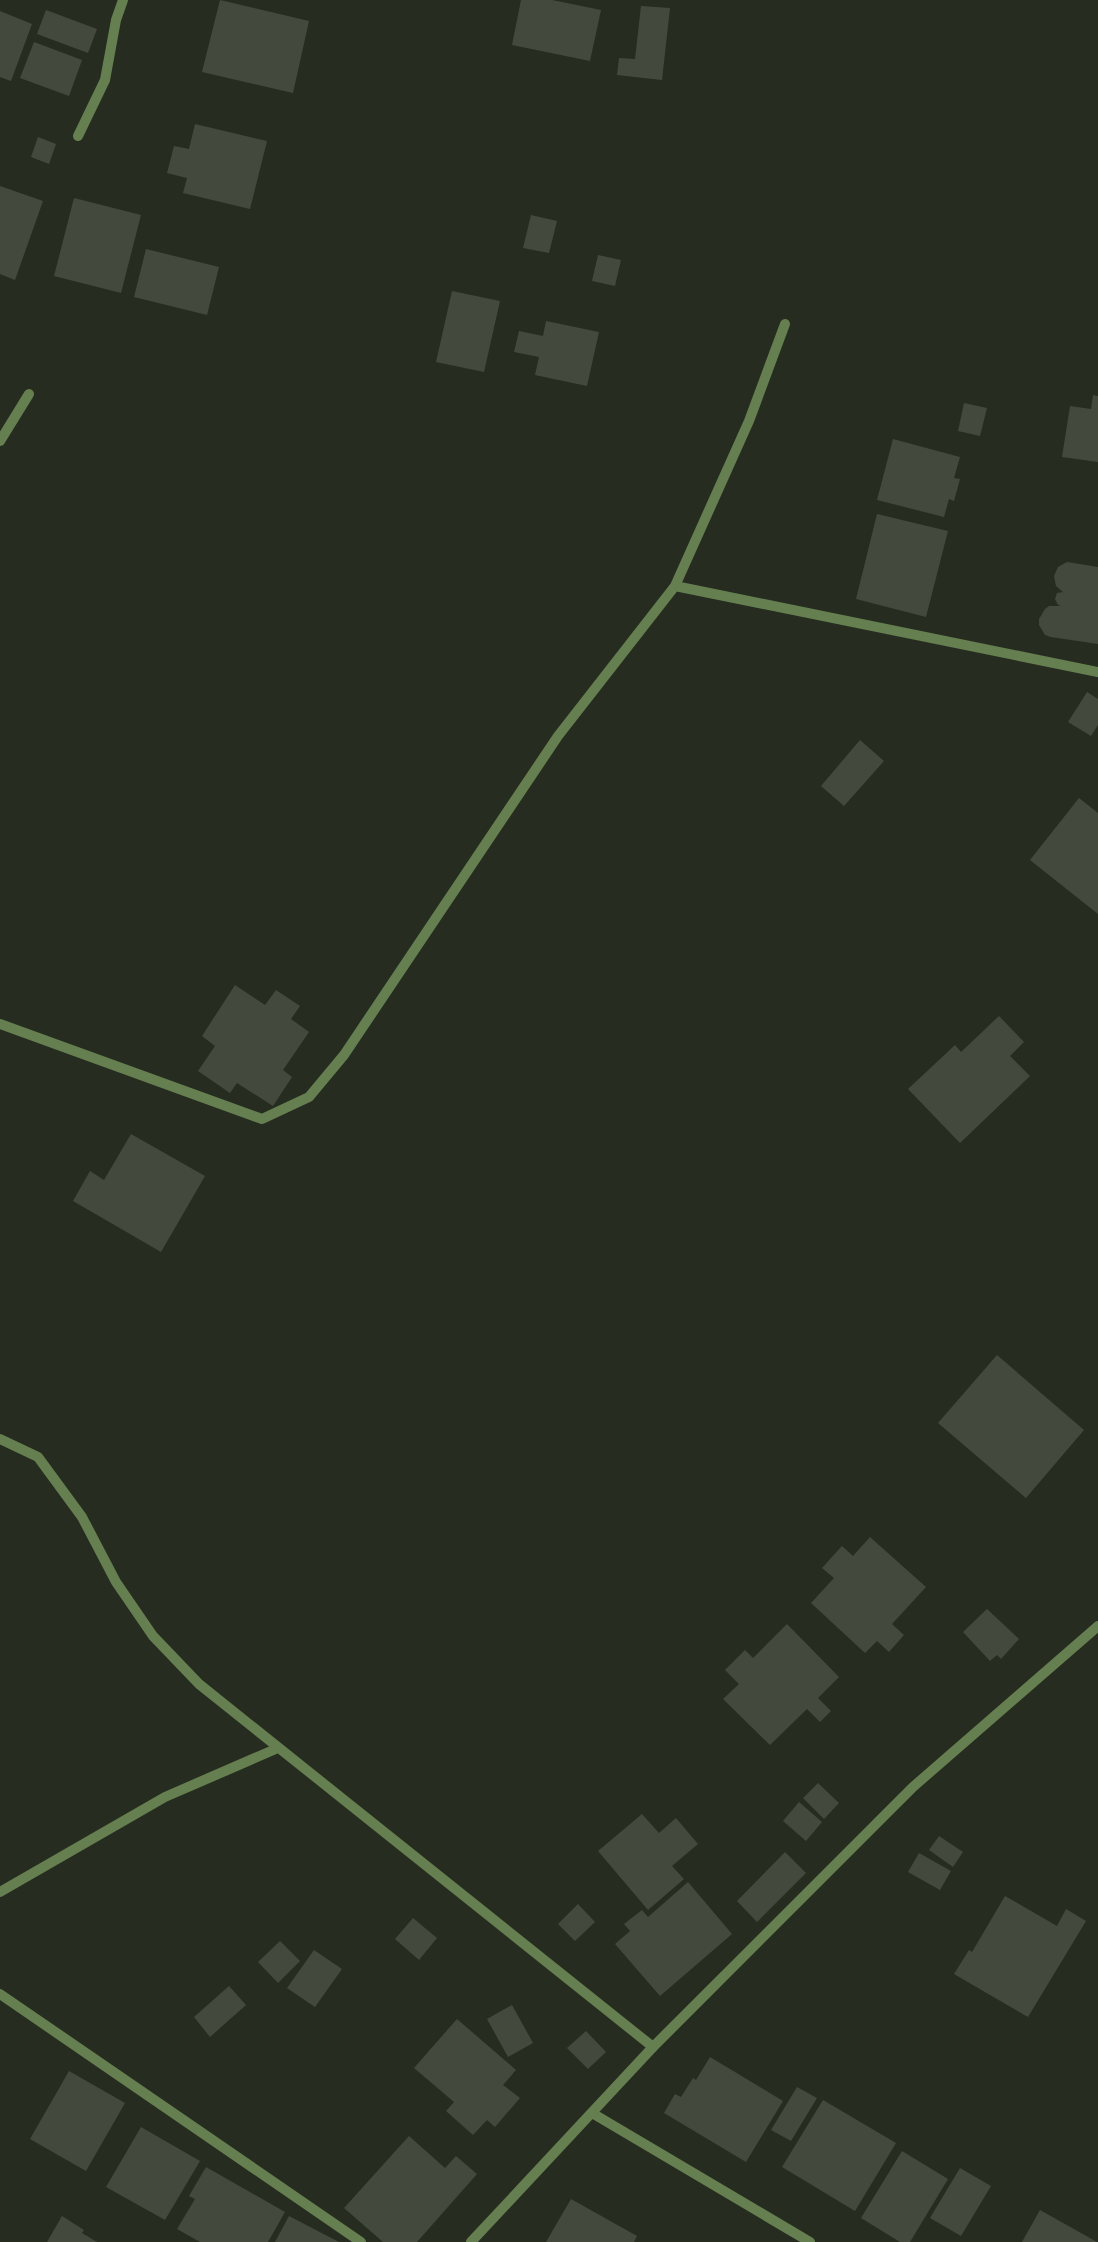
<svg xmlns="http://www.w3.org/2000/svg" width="1098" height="2242" viewBox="0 0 1098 2242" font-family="'Source Sans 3',sans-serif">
<rect width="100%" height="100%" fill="#262d20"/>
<path fill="#434a3d" d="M220,0L309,21L293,93L202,72Z
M521,0H552L601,10L590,61L512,45Z
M641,6L670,8L662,80L617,75L619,58L635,59Z
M46,10L97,29L88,53L37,34Z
M0,11L32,24L11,81L0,77Z
M34,42L82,60L69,96L20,78Z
M195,124L267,141L250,209L183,193L187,178L167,173L174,146L189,149Z
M38,137L56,144L49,164L31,157Z
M0,186L43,201L15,280L0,274Z
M74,198L141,215L121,293L54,276Z
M531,215L557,221L549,253L523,248Z
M146,249L219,267L207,315L134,297Z
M598,255L621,260L615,286L592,281Z
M452,291L500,301L484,372L436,362Z
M546,321L599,332L587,386L535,375L539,357L514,352L519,331L543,336Z
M1093,395L1098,396V462L1062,457L1070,406L1091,409Z
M964,403L987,408L980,436L958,431Z
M893,439L960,457L954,478L960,479L954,501L949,499L944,517L877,500Z
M877,514L948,531L926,617L856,599Z
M1067,562L1098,567V644L1051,637L1045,635L1039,625V619L1045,609L1049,606H1061L1058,605L1055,599L1057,593L1063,592L1056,586L1054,576L1058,567Z
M1087,692L1098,699V725L1091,736L1068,722Z
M860,740L884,761L844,806L821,786Z
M1079,798L1098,813V914L1030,860Z
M235,985L265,1005L276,990L300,1006L291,1019L309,1032L283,1070L292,1077L273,1106L237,1083L230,1093L198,1071L215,1046L202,1036Z
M999,1016L1024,1042L1010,1056L1030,1076L960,1143L908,1089L955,1045L961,1052Z
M131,1134L205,1176L161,1252L73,1201L90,1171L104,1180Z
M997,1355L1084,1430L1026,1498L938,1423Z
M870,1537L926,1587L892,1624L904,1635L889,1652L877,1641L865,1653L811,1603L834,1578L822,1568L842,1546L853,1556Z
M987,1609L1019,1639L1001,1659L997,1655L990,1661L963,1632Z
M787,1624L839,1677L818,1698L831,1711L820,1722L807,1709L770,1745L723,1699L739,1684L725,1670L745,1650L753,1658Z
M818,1783L839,1803L824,1819L803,1798Z
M799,1802L822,1822L806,1841L783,1821Z
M642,1814L659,1833L676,1818L698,1844L672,1866L684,1879L648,1910L598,1851Z
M939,1836L963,1852L953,1867L929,1850Z
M785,1852L806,1873L757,1922L737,1901Z
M919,1853L951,1871L940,1890L908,1872Z
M688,1882L732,1934L660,1996L615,1944L630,1931L624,1924L642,1910L648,1917Z
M1005,1896L1057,1926L1066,1909L1086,1921L1028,2017L954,1974L969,1950L972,1952Z
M578,1904L595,1922L575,1941L558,1924Z
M413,1918L437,1938L419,1960L395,1939Z
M280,1941L300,1961L278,1983L258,1962Z
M314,1950L342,1969L315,2007L287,1988Z
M229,1986L246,2005L210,2037L194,2017Z
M512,2005L533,2043L508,2057L487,2019Z
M457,2019L516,2070L503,2085L520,2098L495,2127L487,2120L473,2135L446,2111L454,2102L414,2068Z
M586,2031L606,2052L588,2069L567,2048Z
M710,2057L783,2101L746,2162L664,2113L675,2094L681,2097L693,2078L696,2080Z
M69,2071L125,2103L86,2171L30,2139Z
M797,2087L817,2098L791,2141L771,2130Z
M823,2100L896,2143L855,2211L782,2167Z
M141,2127L200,2161L165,2220L106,2187Z
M409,2136L445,2168L456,2156L477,2174L417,2242H383L344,2208Z
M902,2151L948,2179L910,2242H900L861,2218Z
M206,2167L285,2212L268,2242H200L177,2229L195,2199L189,2196Z
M960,2168L991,2186L961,2236L930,2218Z
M571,2199L637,2236L634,2242H546Z
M1040,2210L1097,2242H1022Z
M62,2216L84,2230L82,2233L97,2242H47Z
M289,2216L339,2242H275Z"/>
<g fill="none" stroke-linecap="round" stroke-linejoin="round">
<path stroke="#657f50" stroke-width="10" d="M78,136L105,80L116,20L123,0
M0,441L29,394
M675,586L1098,672
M0,1024L262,1119L309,1097L344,1055L558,736L675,586L749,421L785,324
M0,1439L38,1457L82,1517L116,1582L153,1636L199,1684L653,2047
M0,1892L165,1797L278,1748
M0,1994L361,2242
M592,2113L810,2242"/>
<path stroke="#657f50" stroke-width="10" d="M471,2242L653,2047L913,1787L1098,1626"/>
</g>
</svg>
